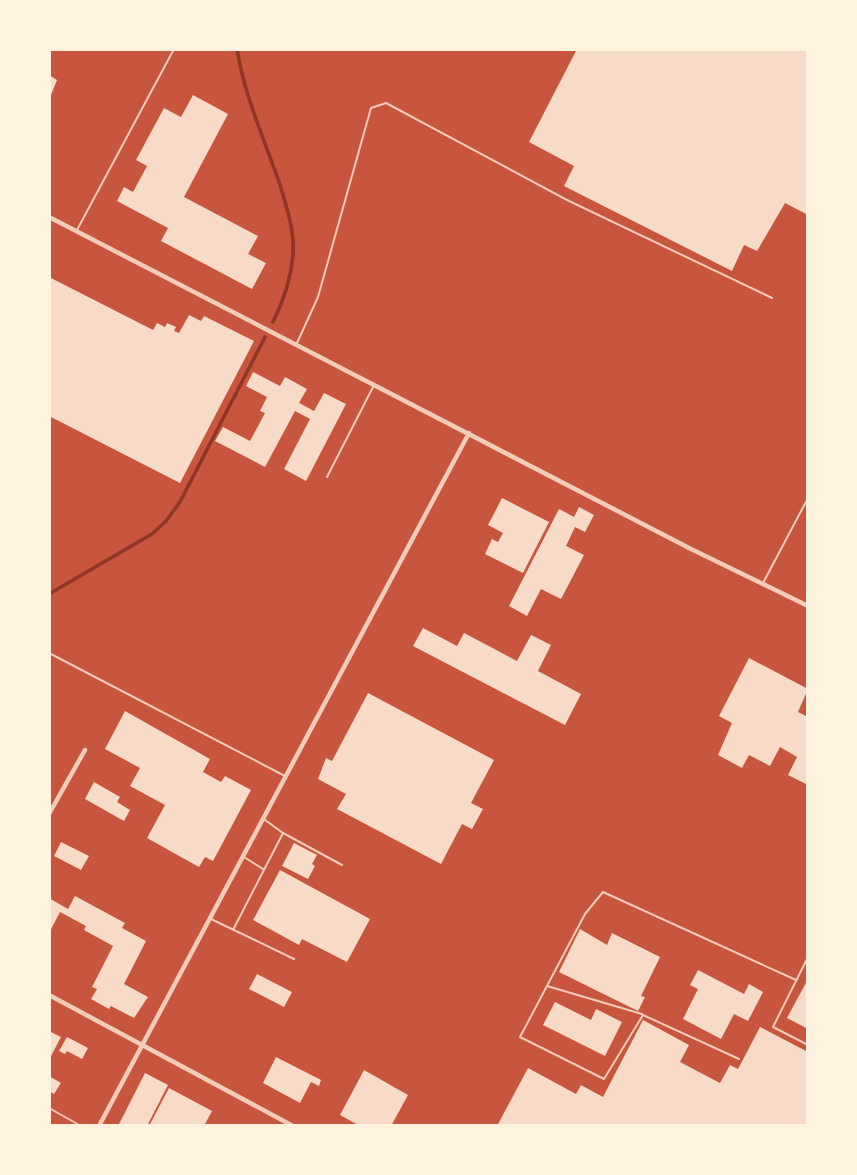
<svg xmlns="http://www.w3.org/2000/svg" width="857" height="1175" viewBox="0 0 857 1175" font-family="Mulish,sans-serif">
<rect width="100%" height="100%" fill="#c8553d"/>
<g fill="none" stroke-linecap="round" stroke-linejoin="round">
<path stroke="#8f3625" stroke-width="3.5" d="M237,49C244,94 264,139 279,182C286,205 295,231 293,255C291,278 283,302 273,322
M49,594L152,534L166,521L180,502L265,337"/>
</g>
<path fill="#f7dbc8" d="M577,49H808V215L785,203L757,251L744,245L732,271L564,186L574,166L529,142Z
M49,75L57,80L49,100Z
M193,95L228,114L184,197L258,236L248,254L266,263L252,289L161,241L168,228L117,201L124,187L133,192L147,166L136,160L164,108L181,117Z
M49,277L153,330L157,323L165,327L167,323L176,327L174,331L179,333L189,315L201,321L204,316L254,341L180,483L49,416Z
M253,372L280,386L285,377L307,389L299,403L314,411L324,393L346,404L306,481L284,469L310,419L295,411L265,467L215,441L223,427L250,441L265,413L260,411L267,397L246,386Z
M502,498L549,522L523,573L485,554L492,539L498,542L503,533L488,525Z
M579,507L594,515L585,532L575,527L566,546L584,555L561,599L541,589L527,616L509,606L559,509L574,517Z
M423,628L457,646L464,633L517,661L531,635L551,645L538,671L581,694L565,725L413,646Z
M749,658L808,689L798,712L808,717V785L788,775L797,757L780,747L770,766L749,755L742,768L718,755L732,723L719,716Z
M368,693L494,760L471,803L483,809L472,829L462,824L441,864L337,809L346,794L318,779L326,758L332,761Z
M125,711L210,759L203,772L221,782L225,776L251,790L213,861L205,857L199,867L147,838L165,805L130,786L140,768L105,749Z
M94,782L120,797L117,802L130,810L124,821L85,799Z
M61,842L89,856L81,870L54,856Z
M294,843L317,855L312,864L315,866L308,879L282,866Z
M280,870L370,919L347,962L302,939L299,945L253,920Z
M75,896L125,923L122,928L146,941L124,984L148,997L134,1018L111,1006L109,1009L91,999L97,989L92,987L113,946L84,930L86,926L60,912L49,933V898L68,909Z
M580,929L607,945L612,933L660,957L641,996L645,997L638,1011L559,972Z
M698,970L744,994L749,984L763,992L748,1021L734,1014L721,1039L683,1019L698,989L690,985Z
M257,974L292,992L284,1007L249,989Z
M808,979V1029L787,1018Z
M555,1002L591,1020L596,1009L622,1022L605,1056L543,1025Z
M643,1020L689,1045L680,1062L720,1083L730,1065L738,1069L760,1027L808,1052V1126H497L528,1068L576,1094L581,1085L603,1097Z
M49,1031L61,1037L49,1060Z
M67,1037L88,1048L82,1059L67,1051L65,1054L59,1051Z
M276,1057L321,1080L319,1086L311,1082L300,1103L263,1083Z
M364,1070L408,1095L391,1126H360L340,1115Z
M145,1073L168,1085L147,1126H118Z
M49,1076L61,1083L54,1094L49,1091Z
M169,1088L212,1111L204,1126H149Z"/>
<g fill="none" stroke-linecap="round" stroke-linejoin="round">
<path stroke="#f1ccb7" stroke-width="2" d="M77,230L174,49
M297,343L318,297L371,108L386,103L567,200L772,298
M327,477L373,387
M763,583L808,498
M49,653L283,775
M265,820L283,833L342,865
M244,857L263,869
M211,919L294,959
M233,930L283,833
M808,957L773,1027L808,1045
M547,986L642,1014
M739,1059L643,1015L604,1079L520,1037L585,914L603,892L796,980
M49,1108L81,1126"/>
<path stroke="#f1ccb7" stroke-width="4.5" d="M49,217L691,549L808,606
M49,814L85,750
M49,995L293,1126
M99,1126L469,433"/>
</g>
<rect width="857" height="1175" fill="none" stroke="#fff3e0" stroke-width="102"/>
</svg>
